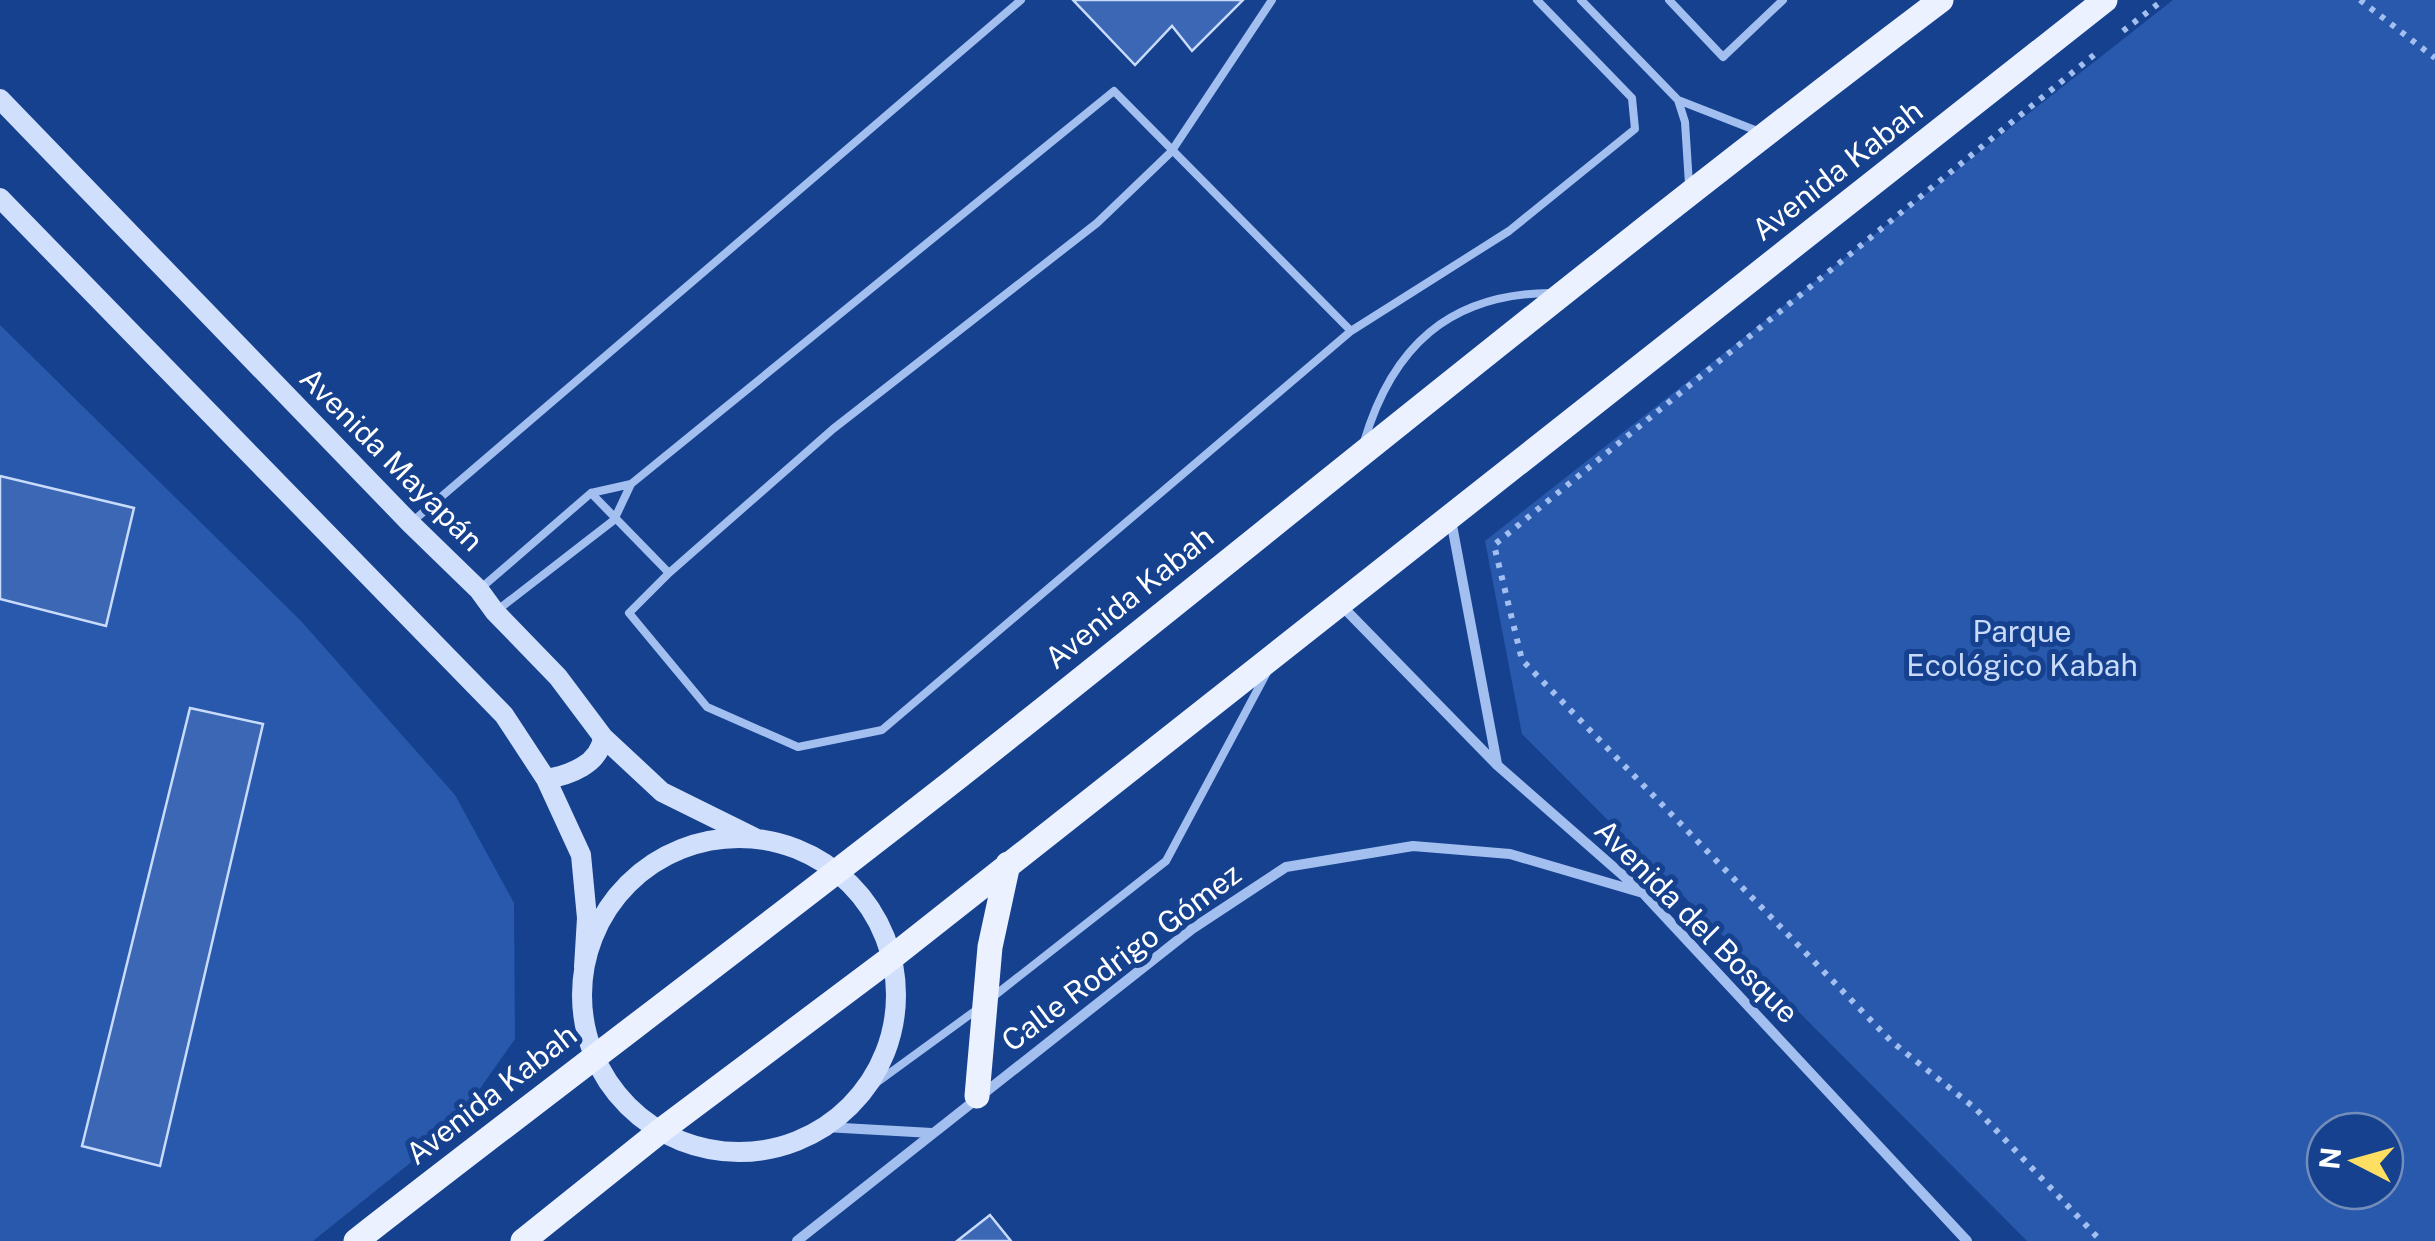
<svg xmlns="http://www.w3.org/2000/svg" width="2435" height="1241" viewBox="0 0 2435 1241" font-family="'Public Sans',sans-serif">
<rect width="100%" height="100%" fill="#16418e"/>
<path fill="#2959ad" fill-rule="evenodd" d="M2173,0H2435V1241H2027L1522,734L1485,541ZM2325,1131H2385V1191H2325Z
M0,325L301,621L455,795L514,903L515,1039L450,1131L313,1241H0Z"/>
<path fill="#3b67b5" stroke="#c9dbfb" stroke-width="2.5" d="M1073,0H1243L1192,51L1172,26L1135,65Z
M0,476L134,508L106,626L0,599Z
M190,708L263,724L160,1166L82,1146Z
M990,1215L1011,1241H957Z"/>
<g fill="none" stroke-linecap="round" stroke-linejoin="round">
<path stroke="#a2bff0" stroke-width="6" stroke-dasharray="5 8" stroke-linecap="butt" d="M2360,0L2435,58
M2123,31L2163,0
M2094,55L1494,545L1522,660L1891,1041L1976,1109L2101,1241"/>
<path stroke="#a2bff0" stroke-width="8" d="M1272,0L1171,152L1097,223L833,429L669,573L629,613L707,707L798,747L882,730L1351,331L1509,231L1635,129L1632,98L1537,0
M1581,0L1678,100L1760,132
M1669,0L1723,57L1783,0
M1678,100L1685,122L1689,184
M1364,442C1392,347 1449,294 1550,293
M591,493L669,573
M413,521L1021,0
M481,588L591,493L631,484
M495,612L614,520L631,484L1114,91L1351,331
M994,996L1166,861L1266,674
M861,1094L979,1008"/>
<path stroke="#a2bff0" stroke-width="10" d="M1451,520L1497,764
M1340,604L1497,765L1643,893L1967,1241
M825,1127L932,1133
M797,1241L1192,929L1286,867L1413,846L1510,854L1643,893"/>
<path stroke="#d0dffb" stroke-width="20" d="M0,99L410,523L479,590L495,612L558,677L603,737L662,792L755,838
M0,198L504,715L546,779L581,855L587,918L584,967
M546,779C570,775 600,764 603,737
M582 995a157 157 0 1 1 314 0a157 157 0 1 1-314 0Z"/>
<path stroke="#ebf1ff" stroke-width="25" d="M977,1096L990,947L1008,864
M356,1241C555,1086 758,934 957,778C1285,518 1607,252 1941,0
M523,1241L659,1132L891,958L2105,0"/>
</g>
<g text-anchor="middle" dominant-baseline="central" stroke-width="10" stroke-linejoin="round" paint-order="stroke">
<g font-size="30" fill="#fff" stroke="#16418e">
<text transform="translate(1837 170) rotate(-38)">Avenida Kabah</text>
<text transform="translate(392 459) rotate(45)">Avenida Mayapán</text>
<text transform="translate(1129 597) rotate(-39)">Avenida Kabah</text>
<text transform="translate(1697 921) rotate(45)">Avenida del Bosque</text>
<text transform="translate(1121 957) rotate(-37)">Calle Rodrigo Gómez</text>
<text transform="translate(491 1094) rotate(-38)">Avenida Kabah</text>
</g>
<g font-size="30" fill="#c9dbfb" stroke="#16418e">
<text x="2022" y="631">Parque<tspan x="2022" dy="34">Ecológico Kabah</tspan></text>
</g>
</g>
<g transform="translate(2355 1161) rotate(276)"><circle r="48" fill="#16418e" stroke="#738dbb" stroke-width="2.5"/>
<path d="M0-8L18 38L0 25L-18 38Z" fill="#ffdf61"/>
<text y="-15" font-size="28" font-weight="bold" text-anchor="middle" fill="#ffffff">N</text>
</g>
</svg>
